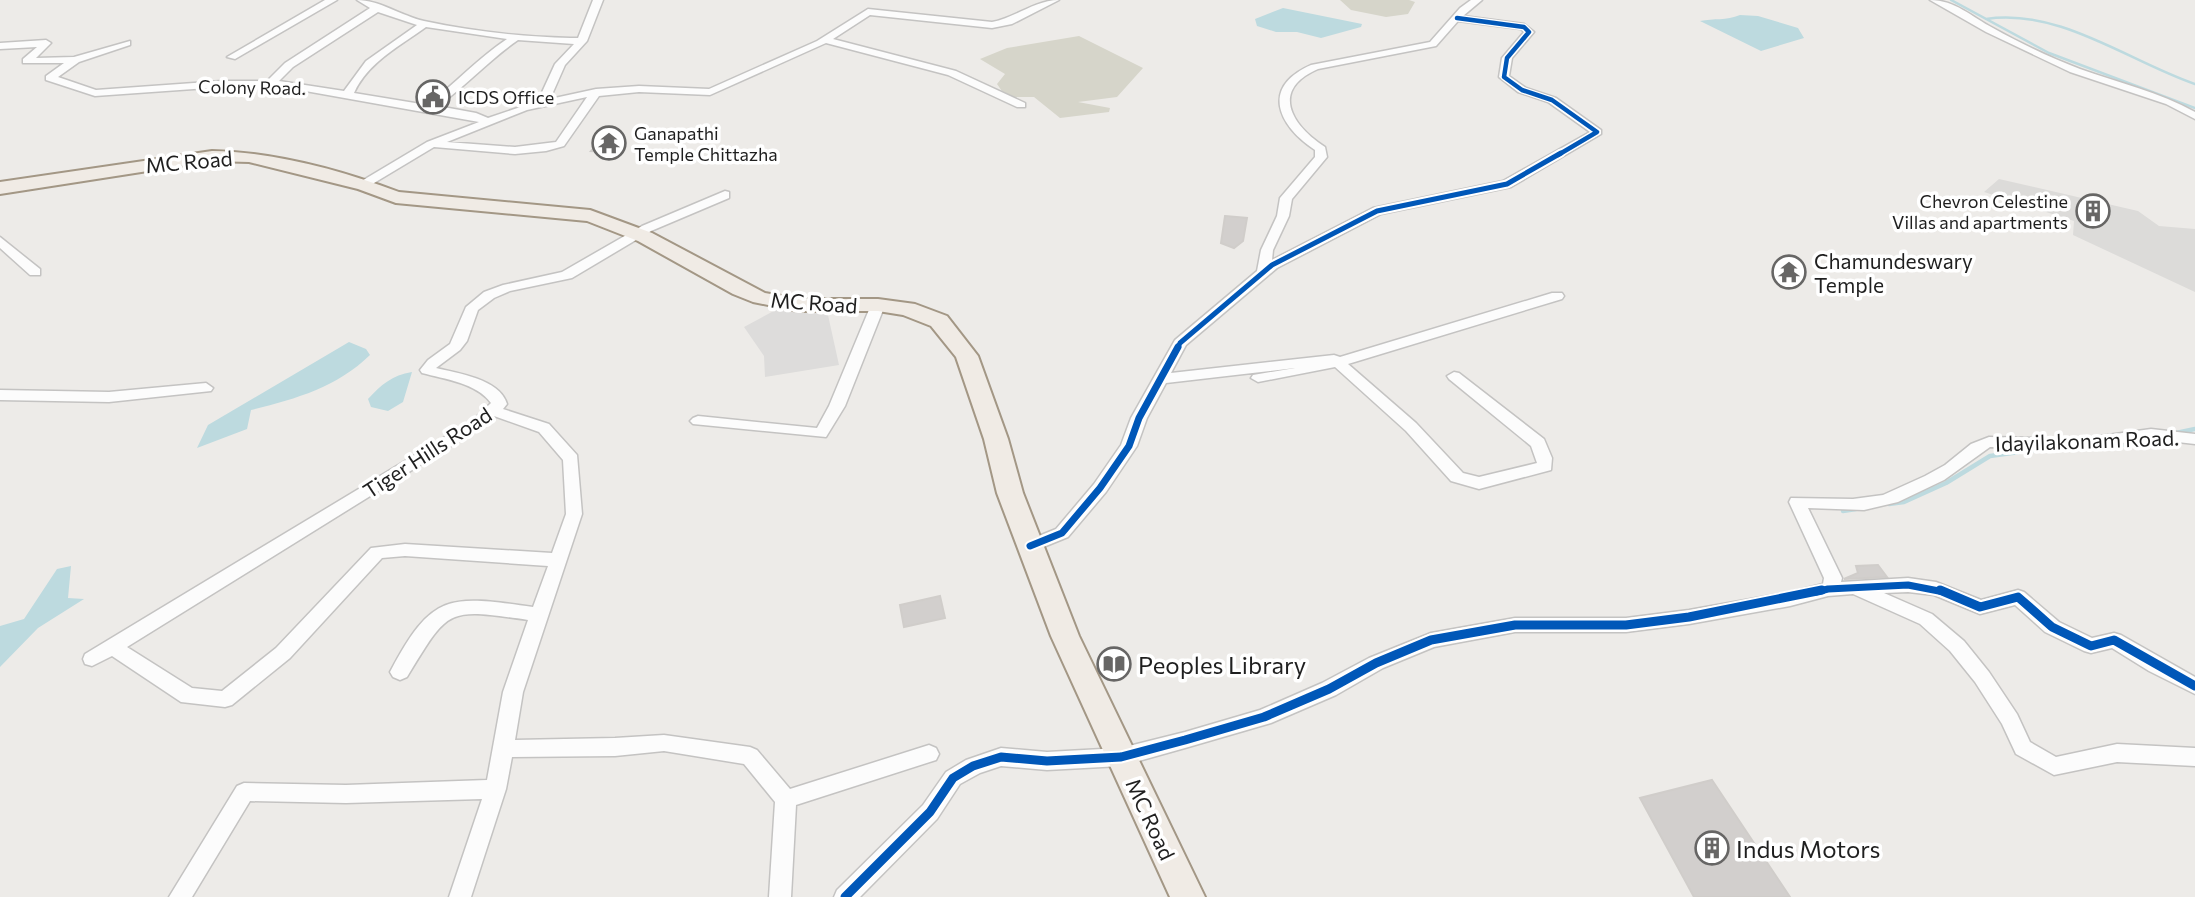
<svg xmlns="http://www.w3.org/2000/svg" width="2195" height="897" viewBox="0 0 2195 897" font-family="Commissioner,sans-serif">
<rect width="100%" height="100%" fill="#edebe8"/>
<path fill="#dcdbd9" d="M1999,179L2138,211L2159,226L2195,229V292L2073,235L2074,221L1984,192Z"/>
<path fill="#d6d5ca" d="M1340,0H1409L1415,2L1408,14L1386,17L1351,10Z
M1079,36L1143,68L1117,97L1078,102L1110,108L1109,112L1060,118L1034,97H1006L997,84L1005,74L980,59L1007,48Z"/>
<path fill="#dddcdb" d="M826,306L839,365L765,377L764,356L744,327L781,307Z"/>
<path fill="#bddadf" d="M1283,8L1362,24L1361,27L1321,38L1297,32H1276L1257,26L1255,19Z
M1740,15L1758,16L1798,28L1804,38L1761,51L1700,21C1714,18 1726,21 1740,15Z
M349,342L366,349L370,355C336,388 295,399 251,410L247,429L197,448L208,425Z
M412,372L403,402L388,411L371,407L368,399C381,385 392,375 412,372Z
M71,566L68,598L84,599L38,628L0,667V626L24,619L57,569Z"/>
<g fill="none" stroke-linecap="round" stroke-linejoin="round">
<path stroke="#bddadf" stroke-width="2.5" d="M1951,0L2049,53L2195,108
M1986,19C2060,8 2128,61 2195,84"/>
<path stroke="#bddadf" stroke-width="4.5" d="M2176,433L2195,429
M1889,504L1904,502L1946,483L1990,456L2034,450L2106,448L2157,438
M1843,511L1856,509"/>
</g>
<path fill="#d2cfcd" stroke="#d0cdca" stroke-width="2" d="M606,134L623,135L608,152L591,151Z
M1225,216L1247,218L1243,241L1234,248L1221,243Z
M1878,565L1887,577L1844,579L1858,573L1856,566Z
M940,596L945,618L904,627L900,605Z
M1712,780L1790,897H1694L1640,798Z"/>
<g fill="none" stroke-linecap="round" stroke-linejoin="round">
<defs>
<path id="street" d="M325,0H337L235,59L227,57Z
M357,0C379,0 402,16 424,21C471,31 522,37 570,38H578L593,0H603L587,41L565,65L550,99L596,89L639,86L709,89L817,41L868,9L992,22C1015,18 1035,0 1059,0L1012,24L992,28L870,15L833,39L956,71L1025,103V107H1017L948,75L826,43L710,95L639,92L599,96L564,146L546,151L515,154L434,147L364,189L360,188V182L427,142L479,122L283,87H222L95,96L46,80V76L64,63H23V59L37,47L0,49V43L46,40L51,43L36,58L74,57L130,41V45L79,62L58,77L96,90L222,81H267L285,63L370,8ZM378,12L417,25L366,61L344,91L279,81L293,67ZM426,27L507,39C478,58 455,84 427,105L354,93C368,62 400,46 426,27ZM518,40L574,44L555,64L538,101L488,118L476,113L438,106C466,86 489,60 518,40ZM587,97L556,142L515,147L447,142L527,110Z
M1471,0H1482L1463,16L1524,24L1534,32L1512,58L1509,76L1526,88L1556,98L1601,130V134L1511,187L1381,214L1277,268L1186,345L1171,373L1334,355L1340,357L1552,293H1562L1564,296L1562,299L1348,364L1416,423L1463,473L1479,477L1537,463L1531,446L1449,379L1447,376L1454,372L1459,373L1544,439L1552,458L1551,470L1479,489L1451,481L1406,431L1335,367L1258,382L1251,378L1253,375L1295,368L1166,383L1147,418L1137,446L1106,492L1068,537L1036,550H1024L1021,546L1024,542L1056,529L1094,484L1121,445L1131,418L1175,340L1257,271L1261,250L1277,216L1280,198L1315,157V150C1277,125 1261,87 1311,65L1430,42L1460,8ZM1458,21L1521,29L1524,32L1502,58L1499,77L1518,92L1548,102L1590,132L1503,181L1373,208L1272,260L1273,250L1289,216L1292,199L1327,157L1325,147C1291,125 1270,90 1318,69L1436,46Z
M1930,0C1955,0 1972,17 1993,28C2020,43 2051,58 2080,69C2119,83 2159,92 2195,112V119L2166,104L2070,72L1986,32Z
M725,191L729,192V198L651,231L572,278L510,291L494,298L478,310L467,341L460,350L436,368C457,373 500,379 507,404L503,409L549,424L577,455L582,514L523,692L515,740L615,738L664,735L750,747L757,750L790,789L929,745L936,748L939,754L936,760L796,805L791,897H769L775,802L744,764L664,751L615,756L512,757L506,789L471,897H449L482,799L346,803L250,801L192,897H169L237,786L244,783L346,785L487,780L503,692L528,620C446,608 449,608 407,677L400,680L393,677L390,672C432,592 449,595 533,607L548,566L405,556L382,558L290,658L232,705L225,707L181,702L112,656L92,666L85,664L83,659L85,654L473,420L491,403C477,383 444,379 422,373L420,370L428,360L450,344L466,307L484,292L503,285L562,272L642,226ZM494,416L539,432L563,460L566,514L552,553L405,544L371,548L276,648L222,691L192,688L127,647L483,426Z
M0,237L40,269V275H30L0,248Z
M878,301L885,305L845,406L826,437L693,424L690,421L693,418L698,416L817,428L829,406L871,305Z
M206,383L213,388L211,391L109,402L0,400V390L109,392Z
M2151,429L2195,434V444L2151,439L2079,449L1990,447L1944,480L1898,502L1864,510L1808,508L1842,578L1841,582L1908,578L1936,582L1981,600L2018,590L2024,592L2059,622L2092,638L2114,633L2121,635L2195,677V694L2149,671L2112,648L2091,653L2084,651L2045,632L2015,605L1980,614L1934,595L1908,592L1884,593L1932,614L1964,641L1989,672L2017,714L2030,742L2056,757L2117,744L2195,748V766L2117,762L2054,775L2016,754L2002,724L1975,682L1950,651L1920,624L1853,594L1828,596L1790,606L1689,624L1626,632H1515L1434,647L1383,668L1336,695L1271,723L1185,748L1121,766L1047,770L1001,766L980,773L960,784L937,819L860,897H834L837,890L923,805L946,772L966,760L1001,748L1047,752L1121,748L1185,732L1260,710L1322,683L1369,658L1431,633L1515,618H1626L1689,610L1790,592L1823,584L1824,578L1789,502L1791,498L1853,499L1883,495L1925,476L1945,465L1971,444L1989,437L2079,439Z"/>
<path id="primary" d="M212,151C274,152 340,170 399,192L590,210L652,233L765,293L798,299H878L915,304L947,316L978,356L1008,439L1023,493L1079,636L1205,897H1170L1051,636L997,493L984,439L956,357L931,326L903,315L878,311H798L753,302L733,294L638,241L587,221L396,203L358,189L249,162L212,161L0,194V182Z"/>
</defs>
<use href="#street" stroke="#c4c3c2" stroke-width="3"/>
<use href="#primary" stroke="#a39785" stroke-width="4"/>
<use href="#street" fill="#fcfcfc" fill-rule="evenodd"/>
<use href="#primary" fill="#f0ebe5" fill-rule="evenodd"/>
<defs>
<path id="cycleway-far3" d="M1457,18L1524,27L1529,32L1507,58L1504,77L1522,90L1552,100L1597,132L1558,155"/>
<path id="cycleway-far2" d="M1177,349L1180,343L1272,265L1377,211L1507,184L1561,153"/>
<path id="cycleway-far1" d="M1030,546L1062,533L1100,488L1129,446L1139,418L1178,347
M1816,592L1828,589L1908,585L1944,592"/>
<path id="cycleway" d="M1940,590L1980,607L2018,597L2052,627L2091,646L2114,640L2195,686
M845,897L930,812L953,778L973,766L1001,757L1047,761L1121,757L1185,740L1264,717L1329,689L1376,663L1431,640L1515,625H1626L1689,617L1822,590"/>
</defs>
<use href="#cycleway-far3" stroke="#fff" stroke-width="7"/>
<use href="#cycleway-far2" stroke="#fff" stroke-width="9"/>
<use href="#cycleway-far1" stroke="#fff" stroke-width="11"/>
<use href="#cycleway" stroke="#fff" stroke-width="13"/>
<use href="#cycleway-far3" stroke="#0057b8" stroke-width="4.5"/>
<use href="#cycleway-far2" stroke="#0057b8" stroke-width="5"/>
<use href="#cycleway-far1" stroke="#0057b8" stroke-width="7"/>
<use href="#cycleway" stroke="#0057b8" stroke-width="9"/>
</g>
<defs>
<symbol id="civic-ring" viewBox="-11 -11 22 22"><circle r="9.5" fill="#fff" stroke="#676665" stroke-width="1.5"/><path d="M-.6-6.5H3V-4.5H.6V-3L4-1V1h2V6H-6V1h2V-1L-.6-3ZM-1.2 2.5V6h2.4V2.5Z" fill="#676665"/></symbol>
<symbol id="temple-ring" viewBox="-11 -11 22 22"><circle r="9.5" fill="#fff" stroke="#676665" stroke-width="1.5"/><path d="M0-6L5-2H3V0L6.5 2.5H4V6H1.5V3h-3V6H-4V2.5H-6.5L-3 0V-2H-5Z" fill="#676665"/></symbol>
<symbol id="building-ring" viewBox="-11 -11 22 22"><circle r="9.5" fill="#fff" stroke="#676665" stroke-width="1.5"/><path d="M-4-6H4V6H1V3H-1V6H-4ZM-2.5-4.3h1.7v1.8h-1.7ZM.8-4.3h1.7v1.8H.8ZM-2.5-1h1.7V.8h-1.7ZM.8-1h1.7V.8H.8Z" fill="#676665"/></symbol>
<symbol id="library-ring" viewBox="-11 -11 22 22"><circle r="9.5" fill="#fff" stroke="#676665" stroke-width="1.5"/><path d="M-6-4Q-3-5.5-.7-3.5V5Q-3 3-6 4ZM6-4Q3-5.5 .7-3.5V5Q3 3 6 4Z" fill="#676665"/></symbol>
</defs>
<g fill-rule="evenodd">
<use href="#civic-ring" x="414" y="78" width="38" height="38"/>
<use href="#temple-ring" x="590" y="124" width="38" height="38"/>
<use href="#building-ring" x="2074" y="192" width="38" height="38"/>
<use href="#temple-ring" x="1770" y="253" width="38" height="38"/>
<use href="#library-ring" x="1095" y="645" width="38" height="38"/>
<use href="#building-ring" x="1693" y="829" width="38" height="38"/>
</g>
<g text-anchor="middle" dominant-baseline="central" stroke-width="7" stroke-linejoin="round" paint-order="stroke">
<g font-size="18" fill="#1f1f1f" stroke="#fff">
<text transform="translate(252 87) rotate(1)">Colony Road.</text>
</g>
<g font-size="18" fill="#1f1f1f" stroke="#fff" text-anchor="start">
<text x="458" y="97">ICDS Office</text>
<text x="634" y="133">Ganapathi<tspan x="634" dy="21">Temple Chittazha</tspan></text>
<text x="2068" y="201" text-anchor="end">Chevron Celestine<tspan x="2068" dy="21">Villas and apartments</tspan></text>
</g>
<g font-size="21" fill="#1f1f1f" stroke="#fff">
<text transform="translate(189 161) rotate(-5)">MC Road</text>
<text transform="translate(814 302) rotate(4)">MC Road</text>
<text transform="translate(2087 440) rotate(-2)">Idayilakonam Road.</text>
<text transform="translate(427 452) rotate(-33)">Tiger Hills Road</text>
<text transform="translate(1151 819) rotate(65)">MC Road</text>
</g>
<g font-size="21" fill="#1f1f1f" stroke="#fff" text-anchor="start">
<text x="1814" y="260">Chamundeswary<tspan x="1814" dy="24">Temple</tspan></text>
</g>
<g font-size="24" fill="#1f1f1f" stroke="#fff" text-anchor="start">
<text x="1138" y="664">Peoples Library</text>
<text x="1736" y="848">Indus Motors</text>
</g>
</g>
</svg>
